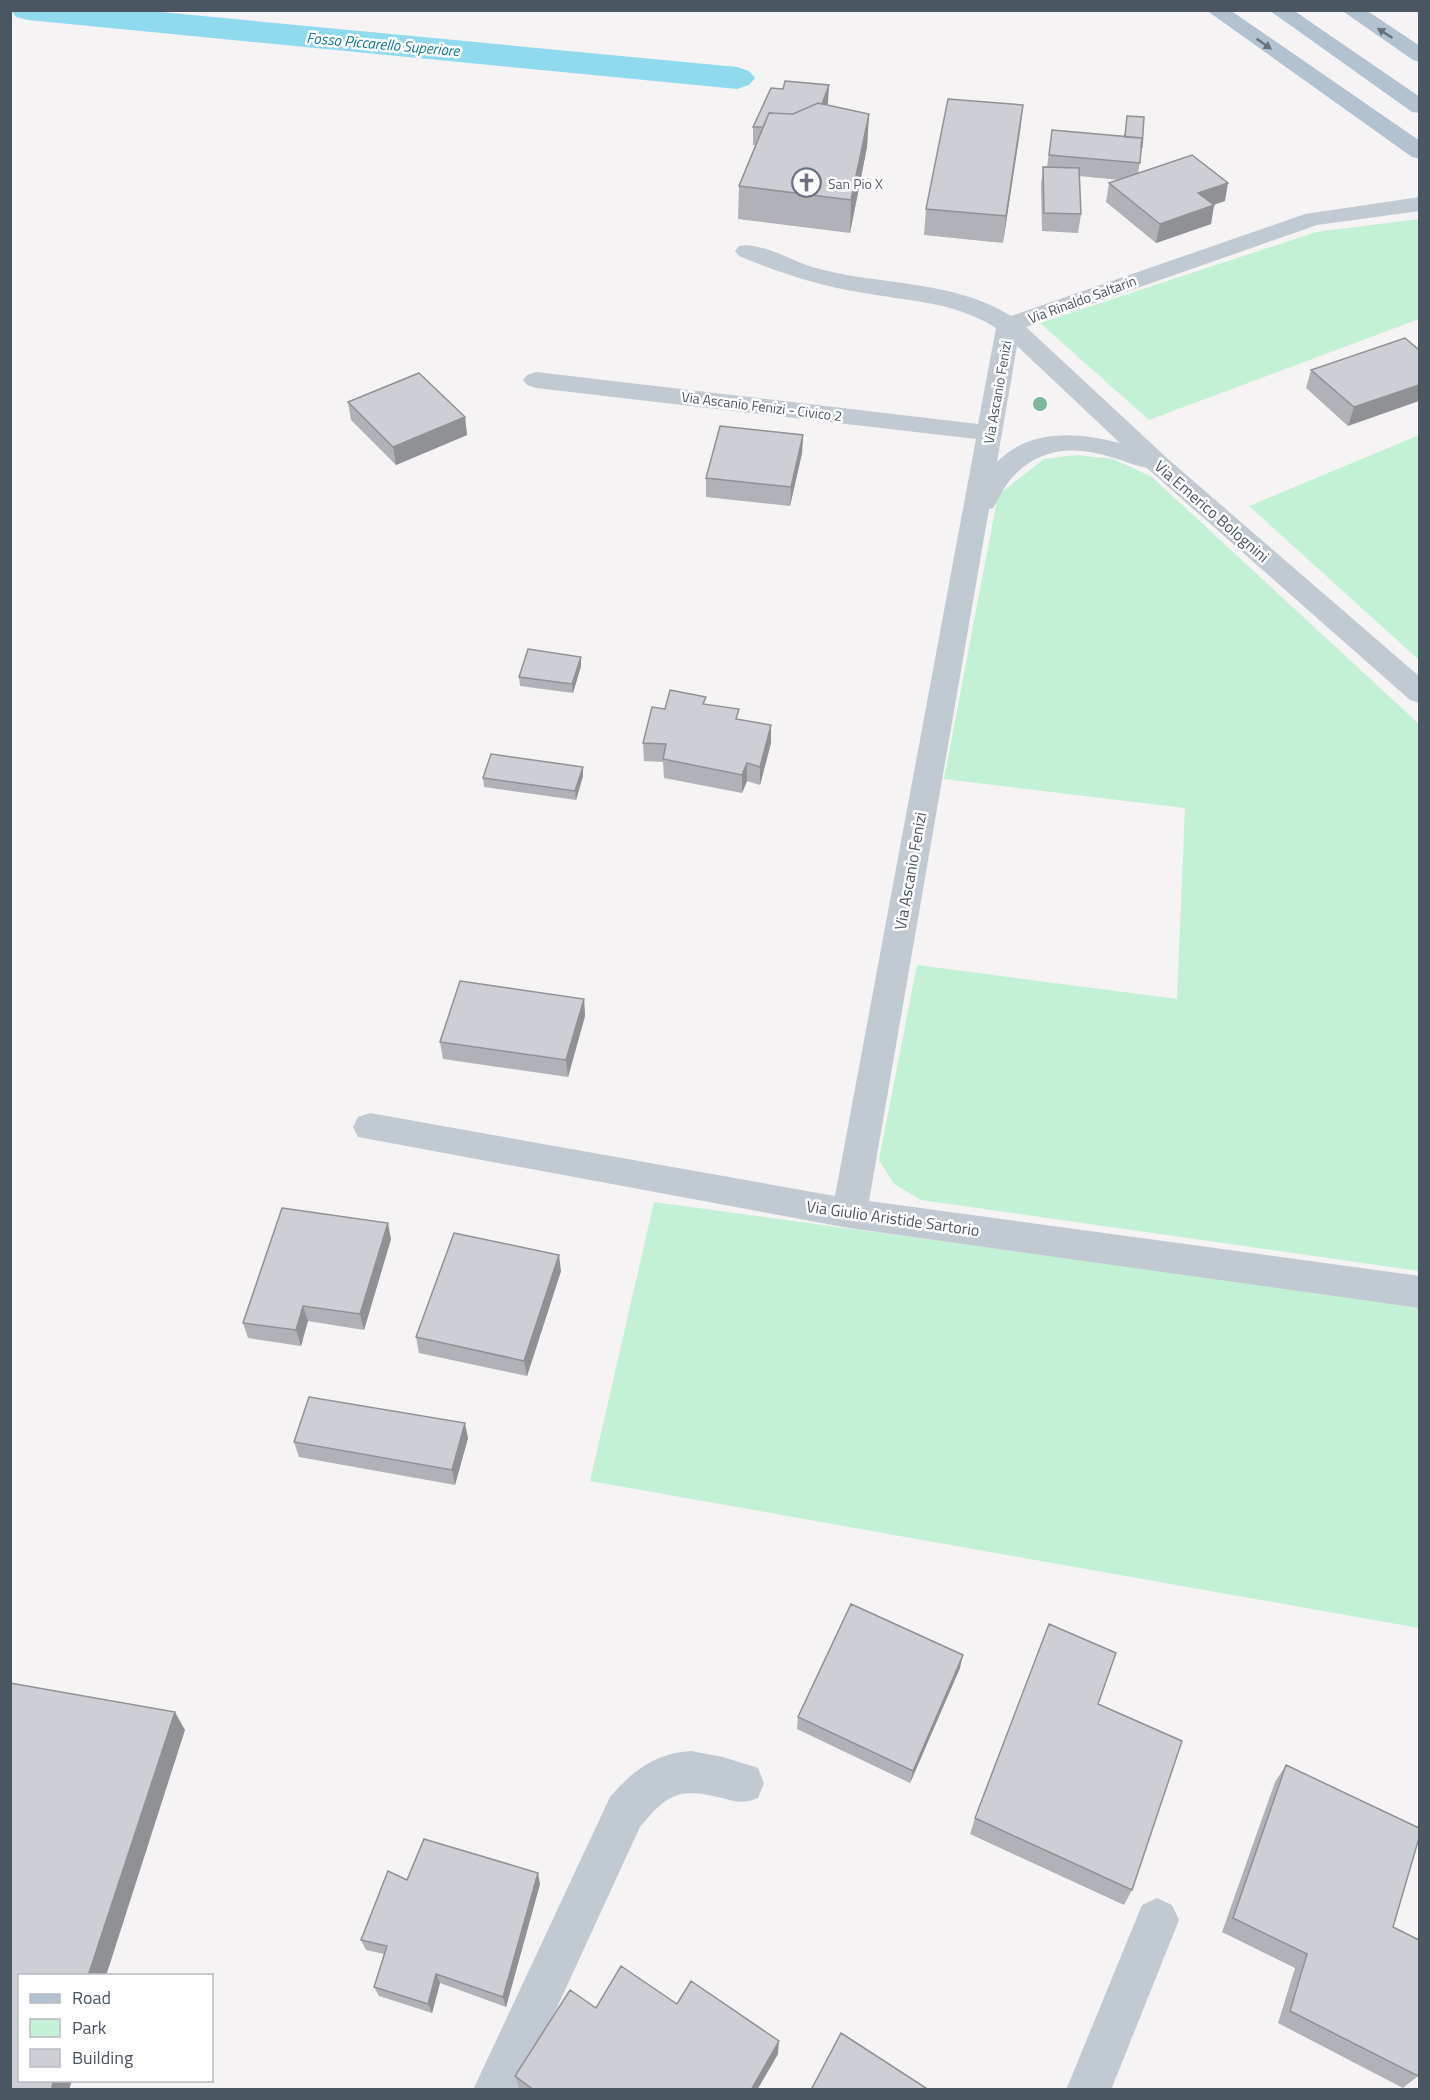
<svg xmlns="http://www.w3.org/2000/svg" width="1430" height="2100" viewBox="0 0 1430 2100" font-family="'Titillium Web',sans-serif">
<rect width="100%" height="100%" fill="#f5f3f3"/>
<path fill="#c3f1d5" d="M1419,219V319L1149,420L1040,323L1316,232Z
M1419,435V660L1249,506Z
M1076,455L1113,459L1152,477L1419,724V1271L921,1200L894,1184L879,1160L917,965L1177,999L1185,808L944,779L998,495L1044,459Z
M654,1202L1419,1306V1628L590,1481Z"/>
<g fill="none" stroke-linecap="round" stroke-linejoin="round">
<path fill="#90daee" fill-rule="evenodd" d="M11,10H140L737,67L749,71L755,78L749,85L737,89L28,20L16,17Z"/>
<path fill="#c1cad2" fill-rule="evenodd" d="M1420,197V211L1317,225L1026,327L1168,459L1420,677V703L1410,700L1147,468C1135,466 1123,460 1111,457C1073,445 1037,448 1010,480C1003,488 999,499 993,508L989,509L869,1201L1420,1276V1308L849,1228L358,1137L353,1127L358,1117L370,1113L835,1196L976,439L536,388L527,385L523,380L527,375L536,372L978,424L996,328C954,301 906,301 858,292C817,285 777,272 739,256L735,251L739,246C758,241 793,261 812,267C878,286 952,279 1011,316L1305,214ZM1017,346L1120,443C1078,432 1030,428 997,462Z
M691,1751L723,1757L758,1768L764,1783L758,1798C743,1804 737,1802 722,1798C679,1787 667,1794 640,1827L519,2090H473L610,1797C632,1771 656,1753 691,1751Z
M1157,1898L1172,1905L1179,1920L1111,2090H1066L1142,1905Z"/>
<path fill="#b3c2d1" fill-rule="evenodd" d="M1206,10H1230L1420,141V159L1412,157Z
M1269,10H1293L1420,97V113L1412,112Z
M1341,10H1366L1420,46V62L1413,60Z"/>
</g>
<circle fill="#7bb799" cx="1040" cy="404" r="7"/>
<path fill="#b0b2b7" d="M829,85L827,105L869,114L867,147L850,233L738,219L739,186L756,145H753V127L783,89Z
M1023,105L1003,243L924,235L926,209Z
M1127,116L1142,147L1138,174L1225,201L1213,205H1214L1211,224L1156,243L1106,202L1109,183L1120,180L1079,176L1081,214L1078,233L1042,231L1041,185L1043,167H1047L1052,130L1124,137Z
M1419,350L1348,426L1306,388L1311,370Z
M348,402L465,417L467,435L396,465L351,420Z
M803,435L802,453L790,506L706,497V478Z
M581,657V666L573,693L520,686L519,677Z
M706,705L738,720L771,743L760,785L747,781L742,793L664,778L663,762L644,761L643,743L665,709Z
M583,767V776L576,800L484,787L483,778Z
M584,999L585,1016L568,1077L443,1059L440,1042Z
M391,1239L364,1330L308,1321L301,1346L248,1338L243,1323Z
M561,1271L527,1376L419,1353L416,1337Z
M468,1438L455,1485L299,1457L294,1442Z
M960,1668L910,1783L797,1729L798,1717Z
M1098,1704L1132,1890L1124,1905L970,1834L975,1818Z
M1286,1765L1393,1927L1418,2076L1403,2088L1278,2023L1295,1968L1222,1932L1275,1782Z
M407,1880L540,1884L506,2007L440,1983L432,2013L379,1996L374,1987L384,1954L366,1950L361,1940Z
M677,2004L778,2054L757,2090H522L519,2088L515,2076L596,2008Z"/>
<path fill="#909195" d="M829,85L828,103L817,136L792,129Z
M1023,105L1020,132L1003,243L1006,216Z
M869,114L867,147L850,233L851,200Z
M1228,183L1225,201L1195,211L1198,193Z
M1214,205L1211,224L1156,243L1160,224Z
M1419,385V401L1348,426L1354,407Z
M465,417L467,435L396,465L393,447Z
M803,435L802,453L790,506L791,487Z
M581,657V666L573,693L572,684Z
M771,725V743L760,785V767Z
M747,763V781L742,793V775Z
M583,767V776L576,800L575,791Z
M584,999L585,1016L568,1077L566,1060Z
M388,1223L391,1239L364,1330L360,1314Z
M559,1255L561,1271L527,1376L524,1361Z
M303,1306L308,1321L301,1346L296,1330Z
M465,1423L468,1438L455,1485L452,1470Z
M963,1655L960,1668L910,1783L913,1771Z
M175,1712L185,1730L106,1976H88Z
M538,1873L540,1884L506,2007L503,1997Z
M436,1974L440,1983L432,2013L428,2004Z
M779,2041L778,2054L757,2090H751Z
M54,2080H72L69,2090H51Z"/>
<path fill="#cdcfd5" stroke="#909195" stroke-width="1.5" d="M785,81L829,85L822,104L818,103L793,114L769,113L763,127H753L771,88L783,89Z
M948,99L1023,105L1006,216L926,209Z
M818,103L869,114L851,200L739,186L769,113L793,114Z
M1127,116L1144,117L1142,147H1141L1142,138L1125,137Z
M1052,130L1142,138L1140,163L1049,155Z
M1192,155L1228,183L1198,193L1214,205L1160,224L1109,183Z
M1043,167L1079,168L1081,214L1044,213Z
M1405,338L1419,350V385L1354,407L1311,370Z
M419,373L465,417L393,447L348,402Z
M720,426L803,435L791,487L706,478Z
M528,649L581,657L572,684L519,677Z
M670,690L706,697L703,704L739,709L736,719L771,725L760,767L747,763L742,775L663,759L666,744L643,743L652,707L665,709Z
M491,754L583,767L575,791L483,778Z
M460,981L584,999L566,1060L440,1042Z
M282,1208L388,1223L360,1314L303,1306L296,1330L243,1323Z
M454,1233L559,1255L524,1361L416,1337Z
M309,1397L465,1423L452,1470L294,1442Z
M851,1604L963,1655L913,1771L798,1717Z
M1049,1624L1116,1653L1098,1704L1182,1741L1132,1890L975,1818Z
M10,1683L175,1712L88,1976H20V2080H54L51,2090H10Z
M1286,1765L1419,1828V1838L1393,1927L1419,1940V2072L1418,2076L1290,2011L1307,1954L1233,1918Z
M424,1839L538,1873L503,1997L436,1974L428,2004L374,1987L387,1946L361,1940L388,1871L407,1880Z
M621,1966L677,2004L691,1981L779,2041L751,2090H534L515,2076L570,1990L596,2008Z
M841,2033L929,2090H811Z"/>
<defs><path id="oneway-solid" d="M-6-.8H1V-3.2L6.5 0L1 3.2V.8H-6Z" transform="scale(1.5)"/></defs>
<g fill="#64717d">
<use href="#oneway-solid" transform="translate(1385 33) rotate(-147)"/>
<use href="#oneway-solid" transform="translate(1264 44) rotate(35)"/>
</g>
<defs>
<symbol id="church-ring" viewBox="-11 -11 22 22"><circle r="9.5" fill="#fff" stroke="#6b7280" stroke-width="1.5"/><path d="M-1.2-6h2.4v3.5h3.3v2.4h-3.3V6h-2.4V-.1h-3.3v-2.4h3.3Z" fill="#6b7280"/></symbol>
</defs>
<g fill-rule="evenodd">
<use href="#church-ring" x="790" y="166" width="33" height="33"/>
</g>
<g text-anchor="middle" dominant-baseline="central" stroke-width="5" stroke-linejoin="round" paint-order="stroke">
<g font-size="14" fill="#5b616d" stroke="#fff" text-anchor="start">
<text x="828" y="183">San Pio X</text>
</g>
<g font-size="14" fill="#4a5661" stroke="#fff">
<text transform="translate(1082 299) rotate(-20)">Via Rinaldo Saltarin</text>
<text transform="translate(997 392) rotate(-80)">Via Ascanio Fenizi</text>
<text transform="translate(762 406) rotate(7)">Via Ascanio Fenizi - Civico 2</text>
</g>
<g font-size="15" font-style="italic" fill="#0c7c9b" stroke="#fff">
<text transform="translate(383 44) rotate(5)">Fosso Piccarello Superiore</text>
</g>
<g font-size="16" fill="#4a5661" stroke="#fff">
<text transform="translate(1212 511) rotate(41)">Via Emerico Bolognini</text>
<text transform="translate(910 871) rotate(-80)">Via Ascanio Fenizi</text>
<text transform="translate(893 1218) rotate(8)">Via Giulio Aristide Sartorio</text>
</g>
</g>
<rect width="1430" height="2100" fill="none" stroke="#4a5661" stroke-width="24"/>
<rect x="18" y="1974" width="195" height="108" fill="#ffffff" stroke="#b7bbc0" stroke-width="1.5"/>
<rect x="30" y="1994" width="30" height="9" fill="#b3c2d1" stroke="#b7bbc0" stroke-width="1.5"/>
<text x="72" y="2004" font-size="18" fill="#4a5661">Road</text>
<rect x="30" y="2019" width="30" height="18" fill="#c3f1d5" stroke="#b7bbc0" stroke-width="1.5"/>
<text x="72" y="2034" font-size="18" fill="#4a5661">Park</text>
<rect x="30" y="2049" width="30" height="18" fill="#cdcfd5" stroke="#b7bbc0" stroke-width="1.5"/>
<text x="72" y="2064" font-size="18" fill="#4a5661">Building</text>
</svg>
